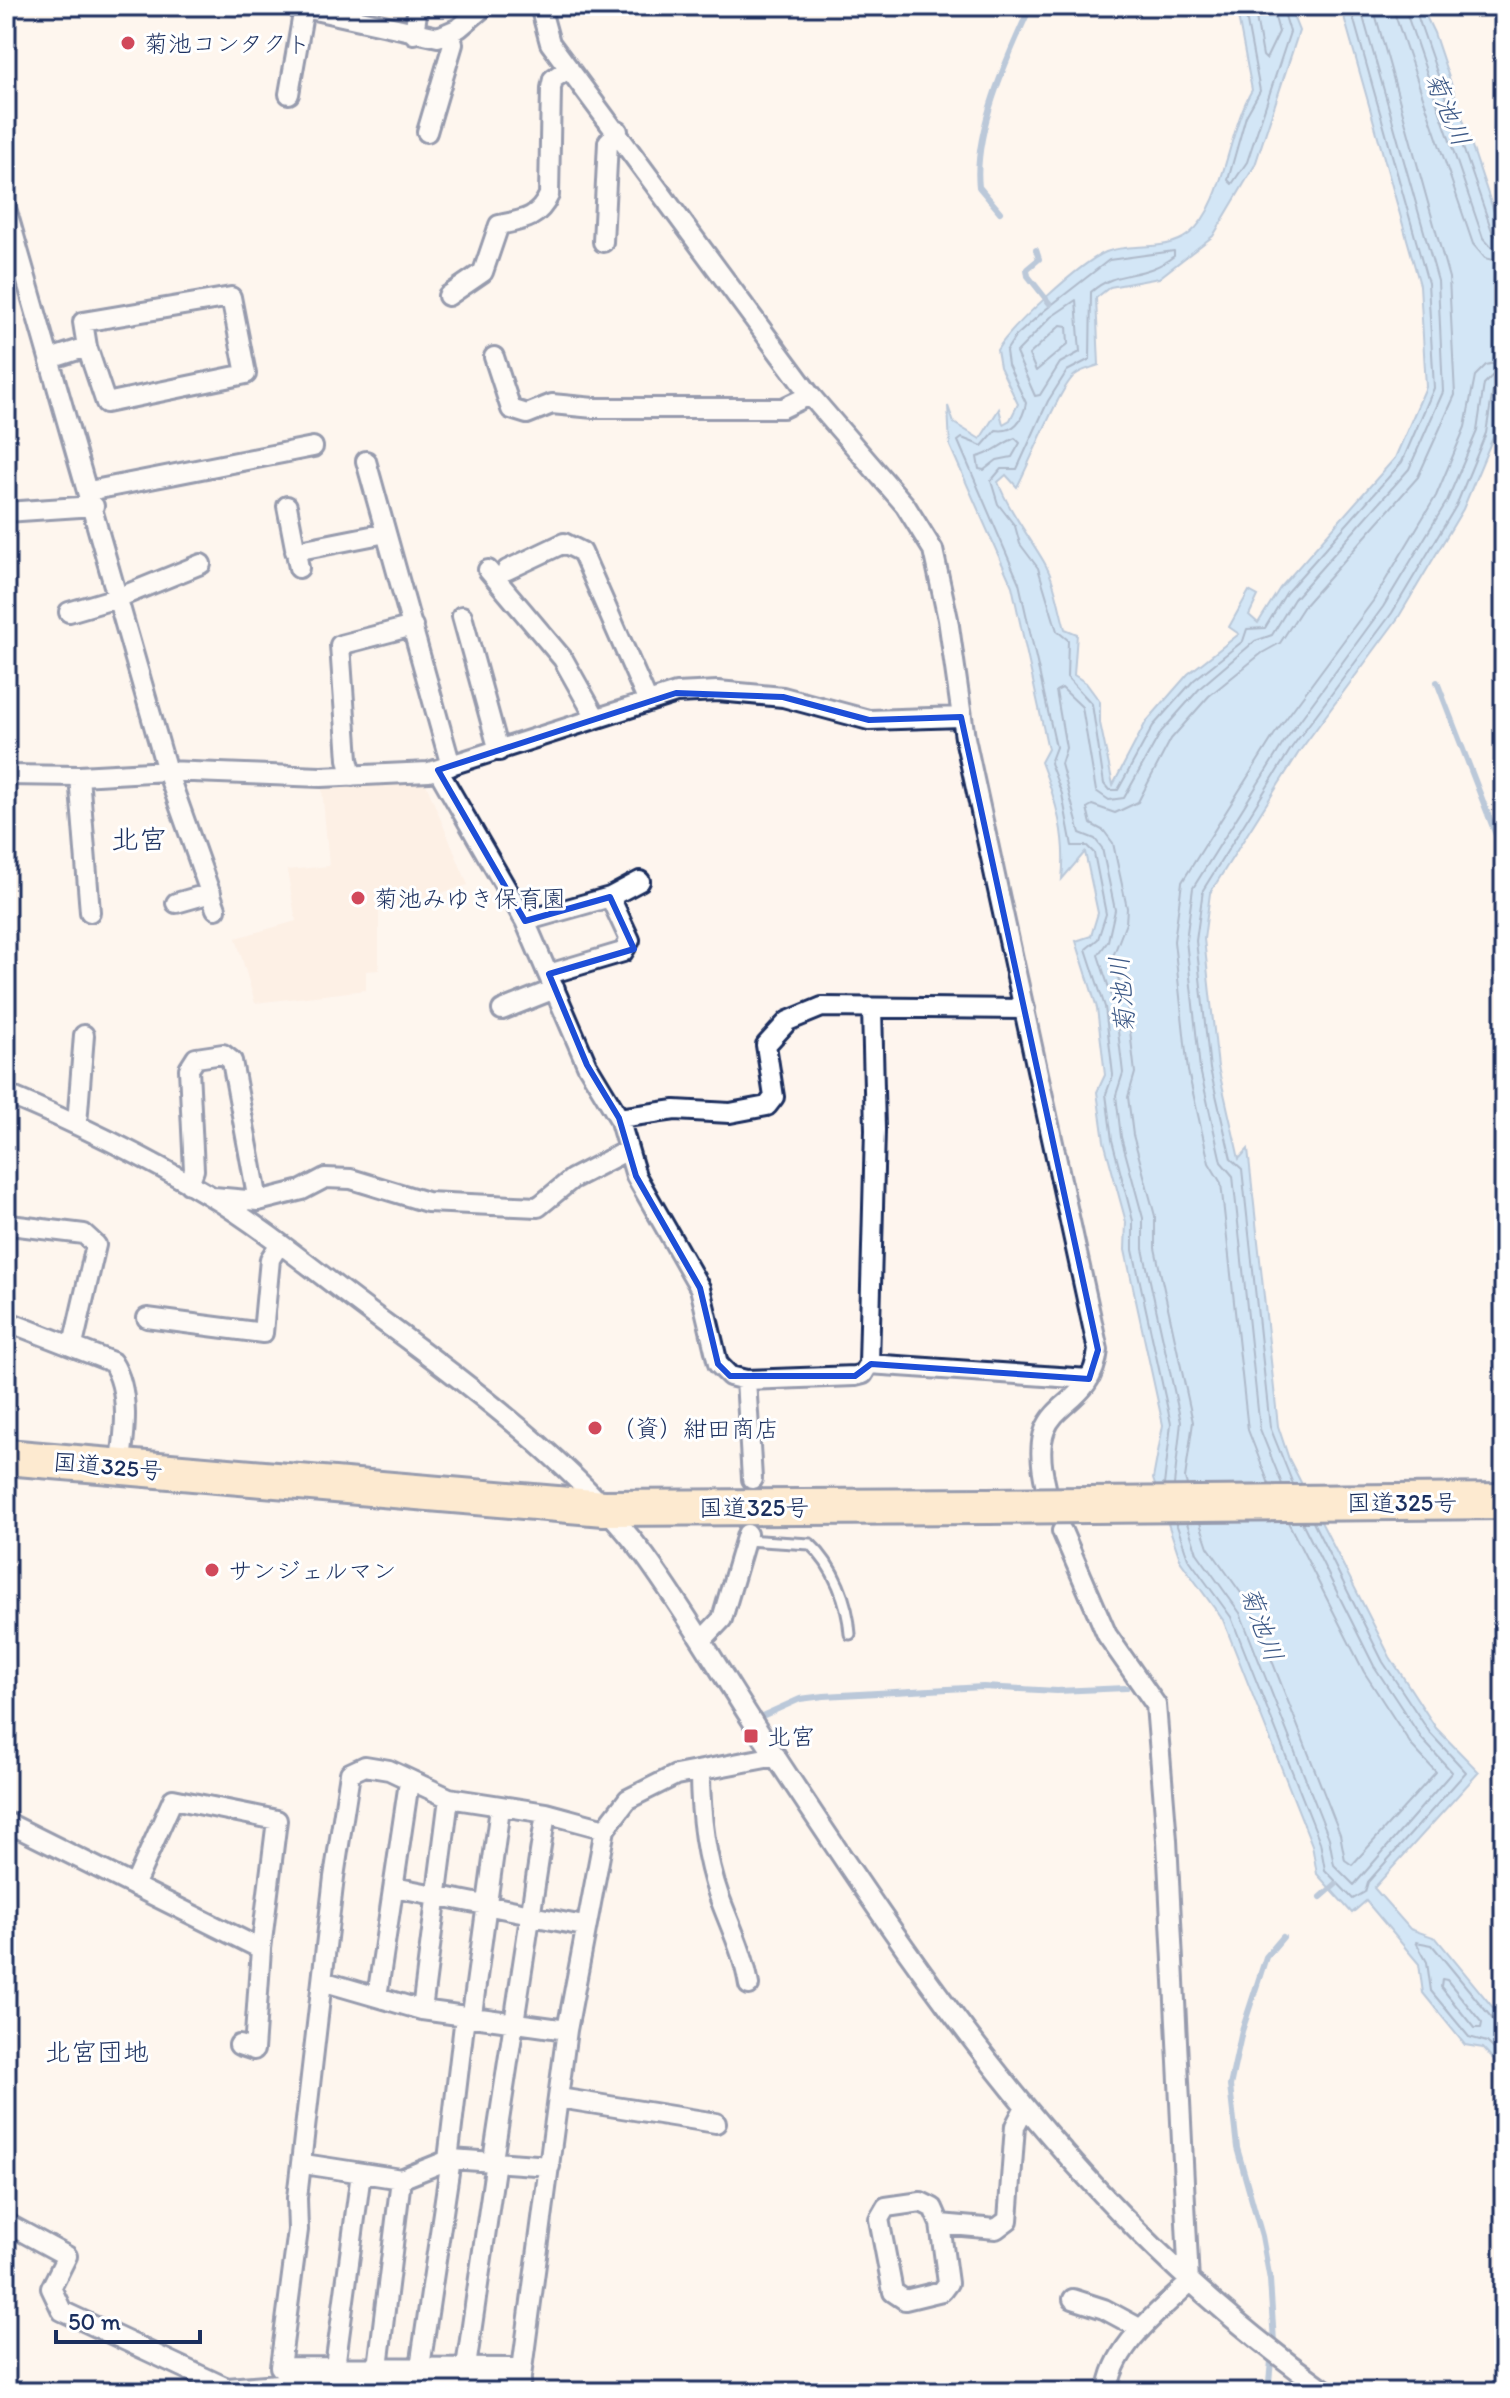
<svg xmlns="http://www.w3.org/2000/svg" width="1510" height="2398" viewBox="0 0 1510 2398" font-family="Itim,'Klee One',sans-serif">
<rect width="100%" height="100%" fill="#fef5ee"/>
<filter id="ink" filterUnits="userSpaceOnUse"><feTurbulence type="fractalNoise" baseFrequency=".0125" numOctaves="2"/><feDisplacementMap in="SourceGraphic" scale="16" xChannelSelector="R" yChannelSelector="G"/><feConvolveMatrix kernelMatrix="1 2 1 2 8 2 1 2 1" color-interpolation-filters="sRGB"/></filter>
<g filter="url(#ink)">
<path fill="#fde9d9" d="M421,772L468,885L379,911V970L366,971V990L255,1003L236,938L296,921L287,870L329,866L321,777Z"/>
<path fill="#a0d3fe" stroke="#6b91be" stroke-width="2" d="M1236,6H1289L1299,31L1255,165L1213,236L1159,278L1110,287L1096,298L1099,365C1091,368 1081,370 1075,375C1060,386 1029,465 1017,487L1006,475L998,482C1009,511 1029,536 1044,562C1055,581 1059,608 1065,629L1077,634L1074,675L1086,683L1100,702V723L1113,785L1146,722L1188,674L1239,634L1229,627L1249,591L1258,596L1249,615L1258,623L1280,588L1395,458L1426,387L1420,285L1341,6H1421L1434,33L1499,227L1504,252V364L1494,435L1463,509L1398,618L1299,752L1210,893L1204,939L1218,1067L1239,1159L1248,1149L1278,1426L1289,1459L1390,1657L1436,1728L1479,1772L1374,1888L1410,1929L1436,1938L1504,2021V2071L1483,2048L1465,2045L1423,1993L1419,1964L1366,1901L1352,1913L1317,1874L1312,1845L1223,1620L1181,1562L1153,1479L1163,1425L1125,1250L1126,1222L1104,1141L1097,1092L1105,1075L1097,1008L1076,941L1091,936L1098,913L1085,852L1062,879C1067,838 1056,800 1041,762L1048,749L1012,586L950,446L948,406L954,423L980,439L999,409L1003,424L1010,420L1018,404L1000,367L997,350C1012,326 1080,263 1106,252C1131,242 1164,253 1189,234C1224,207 1228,130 1252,90Z"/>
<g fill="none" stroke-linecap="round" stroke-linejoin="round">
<path stroke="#50719e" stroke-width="2" d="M1244,6L1260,91L1246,116L1228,180L1232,184L1247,162L1290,32L1282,6
M1254,6L1263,56L1266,59L1279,32L1272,6
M1392,6L1473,244L1485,258L1504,263
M1404,6L1483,238L1492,248L1504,251
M1414,6L1493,234L1504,241
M1076,300L1080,352L1060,363L1040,395L1035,396L1016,353L1051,317Z
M1061,325L1067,326L1068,344L1036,371L1029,355Z
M1015,438L1020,443L1012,457L997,460L984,470L979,469L977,457C992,454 999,445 1015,438Z
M1269,1484L1248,1430L1221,1183L1209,1163L1188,1071L1174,941L1182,882L1274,735L1373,601L1436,496L1465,427L1475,376L1486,365L1504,361
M1282,1484L1260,1429L1233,1176L1221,1162L1200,1069L1186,940L1193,888L1284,742L1383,607L1447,501L1477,431L1484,384L1492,376L1504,373
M1293,1484L1270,1427L1242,1169L1231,1159L1210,1069L1196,941L1203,890L1292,747L1392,613L1456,506L1486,433L1493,390L1504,384
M1164,1485L1171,1424L1133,1250V1221L1112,1140L1106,1094L1113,1075L1105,1007L1086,949L1098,939L1106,914L1094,853L1087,846H1072L1062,794L1050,763L1056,747L1019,583L958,441L962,438L982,446L996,430C1014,433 1023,420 1026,403L1008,365L1006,351L1015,337L1045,310L1109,260L1174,251V256C1142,281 1118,268 1091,292L1090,359L1067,371L1048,401L1017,469H1001L991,481L998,504L1015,526L1020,544L1038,568L1057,631L1068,640L1067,677L1092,704L1104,784L1109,790H1118L1153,726L1194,680L1243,641L1247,629L1265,628L1286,593L1402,462L1434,388L1428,283L1350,6
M1174,1485L1181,1422L1143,1249V1218L1121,1137L1116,1095L1123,1073L1115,1006L1098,955L1108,941L1115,910L1102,848L1095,839L1080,833L1061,764L1066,748L1056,691L1062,688L1082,707L1096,791L1109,800L1124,798L1161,732L1201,687L1255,641L1272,635L1294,599L1409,469L1443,392L1438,281L1360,6
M1187,1485L1185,1478L1193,1422L1155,1248V1216L1133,1135L1128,1097L1135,1073L1127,1005L1112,959L1126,923L1127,908L1113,843L1104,831L1091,824L1087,808L1092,805L1115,813L1138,802L1171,739L1209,696L1262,653L1280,643L1304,606L1418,477L1455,395L1449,278L1373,6
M1176,1523L1188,1558L1231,1617L1320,1842L1325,1870L1353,1899L1365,1892L1368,1882L1466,1772L1430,1733L1383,1662L1313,1522
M1187,1523L1197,1553L1240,1613L1329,1838L1334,1865L1354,1885L1452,1772L1422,1739L1374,1666L1302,1522
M1200,1523L1208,1547L1251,1607L1340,1834L1345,1860L1352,1865L1436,1772L1412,1746L1364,1672L1288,1522
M1442,1979L1447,1980L1482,2023L1481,2028H1474L1441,1987Z
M1504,2026L1495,2022L1432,1945L1416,1942L1427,1962L1431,1991L1469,2037L1487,2042L1504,2059"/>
<path stroke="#6b91be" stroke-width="6" d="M1000,212L979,187C973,134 1006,60 1028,12L1025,7
M1036,250L1039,259L1027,269L1028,276L1050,304
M1437,682L1504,856
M762,1716L800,1699L824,1696L983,1687L1057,1691L1126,1688
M1321,1897L1336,1884
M1274,2342L1270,2280L1262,2236L1237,2148L1230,2086L1242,2031L1266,1957L1283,1937
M1268,2392L1271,2361"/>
<defs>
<path id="lane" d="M746,1540L810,1544C834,1566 848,1603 850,1634"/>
<path id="street" d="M296,6L438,37L459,28L485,6
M540,6L550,43L810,395L905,505L933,550L948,619L965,738L1098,1350C1090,1419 1023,1392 1046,1487
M414,34L418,6
M289,94L304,8
M427,132L453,44L450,32
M6,208L167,771L216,909
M603,242L608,142L618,131
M448,296L483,272L499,225C523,220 538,219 549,195L551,88L553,79L569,68
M231,297L246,374L106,403L87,347L83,322Z
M494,357L511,409L527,414L552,404L594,408H783L810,395
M50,359L87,347
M366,461L451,766
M89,491L313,447
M287,506L299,568
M6,512L94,506
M295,551L386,533
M488,570L563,659L596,718
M507,570L564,543L582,552L647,700
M69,612L120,597L201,564
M462,616L499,751
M438,770L525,921L587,1065L619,1118L636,1176L700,1288L718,1364L730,1376L746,1380L855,1376L863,1374L869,1364L875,1130L872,1008
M6,775L79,776L167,771L321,777L429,772L676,693L718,691L783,697L869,720L961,717
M79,776L90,912
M352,776L348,759L340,645L413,626
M176,903L211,893
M525,921L610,897L640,881
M549,974L623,952L630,940L610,897
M502,1010L555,989
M6,1094C76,1123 144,1156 209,1195C270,1232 327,1281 385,1323C472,1387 580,1469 645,1556C686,1612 720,1672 758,1730C923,1981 1078,2216 1328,2392
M619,1118L675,1110L730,1113L767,1106L774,1097L766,1045L788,1021L822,1007L1025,1009
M77,1124L84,1035
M189,1184L194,1170L189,1069L196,1058L223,1054L232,1061L258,1201
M214,1197L258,1201L302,1190L325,1178L351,1179L427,1202L538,1207L572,1179L626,1151
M6,1229L10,1225L84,1234L96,1245L73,1345
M147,1318L263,1333L270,1259L279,1245
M6,1321L112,1362C131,1391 125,1434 120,1467
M869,1364L1089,1379
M746,1380L752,1479
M1062,1531L1107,1635L1156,1705L1167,1840L1189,2283C1158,2313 1112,2346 1108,2392
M703,1639L722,1619L747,1534
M700,1771C700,1813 705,1856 719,1896C730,1926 744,1954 749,1985
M6,1822L261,1949L254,2050L239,2045
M134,1886L173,1799L277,1820L261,1949
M394,1887L531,1914
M531,1916L584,1926
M322,1981L422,2010L567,2030
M377,1997L409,1782
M422,2010L449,1798
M472,2014L500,1808
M559,2098L716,2123
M448,2160L465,2016
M493,2160L546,1813
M304,2164L401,2179L451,2159L550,2166
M921,2202L933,2208L940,2224L948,2283L942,2291L905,2300L893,2292L879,2219L886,2207Z
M6,2223L67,2256L51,2288L62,2311L227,2388L279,2384L521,2380
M940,2224L996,2229L1008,2220L1015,2126L1024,2109
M1073,2299L1104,2309L1141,2329
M335,2367L361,2173
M378,2367L401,2179
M420,2367L451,2159
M466,2367L496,2161
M522,2368L280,2367L298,2230L297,2198L334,1877L350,1773L365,1766L389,1770L449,1798L546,1813L605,1829
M519,2392L567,2030L605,1829L628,1799L676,1775L776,1756"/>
<path id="highway" d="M6,1457L604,1508L988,1506"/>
</defs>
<use href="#lane" stroke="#1b2f5e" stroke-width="15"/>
<use href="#street" stroke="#1b2f5e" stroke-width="24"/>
<use href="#highway" stroke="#1b2f5e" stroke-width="40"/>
<use href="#lane" stroke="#fff" stroke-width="9"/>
<use href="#street" stroke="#fff" stroke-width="18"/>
<use href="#highway" stroke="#fcdcac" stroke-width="34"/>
<defs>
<path id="highway-bridge" d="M988,1506L1504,1501"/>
</defs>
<use href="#highway-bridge" stroke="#1b2f5e" stroke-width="40" stroke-linecap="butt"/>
<use href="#highway-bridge" stroke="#fcdcac" stroke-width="34"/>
</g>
</g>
<path d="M0 0H1510V2398H0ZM676,693L783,697L869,720L961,717L1098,1350L1089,1379L871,1364L855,1376H730L718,1364L700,1288L636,1176L619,1118L587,1065L549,974L634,949L610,897L525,921L438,770Z" fill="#fef5ee" fill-opacity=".55" fill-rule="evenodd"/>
<path fill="none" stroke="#1d4ed8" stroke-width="6" stroke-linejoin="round" d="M676,693L783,697L869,720L961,717L1098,1350L1089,1379L871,1364L855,1376H730L718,1364L700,1288L636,1176L619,1118L587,1065L549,974L634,949L610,897L525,921L438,770Z"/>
<g fill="#d1495b" stroke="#fff" stroke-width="3">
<circle cx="128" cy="43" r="8"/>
<circle cx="358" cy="898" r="8"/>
<circle cx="595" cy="1428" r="8"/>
<circle cx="212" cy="1570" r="8"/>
<rect x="743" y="1728" width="16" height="16" rx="4"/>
</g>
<g text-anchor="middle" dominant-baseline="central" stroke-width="6" stroke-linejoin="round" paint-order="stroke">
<g font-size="24" fill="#1b2f5e" stroke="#fff" text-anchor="start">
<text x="144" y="43">菊池コンタクト</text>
<text x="374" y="898">菊池みゆき保育園</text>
<text x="611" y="1428">（資）紺田商店</text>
<text x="228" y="1570">サンジェルマン</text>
<text x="767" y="1736">北宮</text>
</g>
<g font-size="24" fill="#1b2f5e" stroke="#fff">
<text transform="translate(108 1466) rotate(5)">国道325号</text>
<text x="1402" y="1502">国道325号</text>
<text x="754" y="1507">国道325号</text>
</g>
<g font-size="26" font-style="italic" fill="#3c5886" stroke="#fff">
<text transform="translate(1448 109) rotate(67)">菊池川</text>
<text transform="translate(1122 995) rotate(-95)">菊池川</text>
<text transform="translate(1262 1624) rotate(70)">菊池川</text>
</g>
<g font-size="26" fill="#1b2f5e" stroke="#fff">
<text x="97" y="2052">北宮団地</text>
</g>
<g font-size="28" fill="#1b2f5e" stroke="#fff">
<text x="139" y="839">北宮</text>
</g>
</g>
<rect width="1510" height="2398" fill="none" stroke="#fff" stroke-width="32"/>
<rect x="16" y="16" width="1478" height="2366" fill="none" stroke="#1b2f5e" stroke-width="3" filter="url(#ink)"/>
<path d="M56 2330v12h144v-12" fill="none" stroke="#1b2f5e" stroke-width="4"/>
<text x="68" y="2330" font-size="24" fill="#1b2f5e" stroke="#ffffff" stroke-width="6" paint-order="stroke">50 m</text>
</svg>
